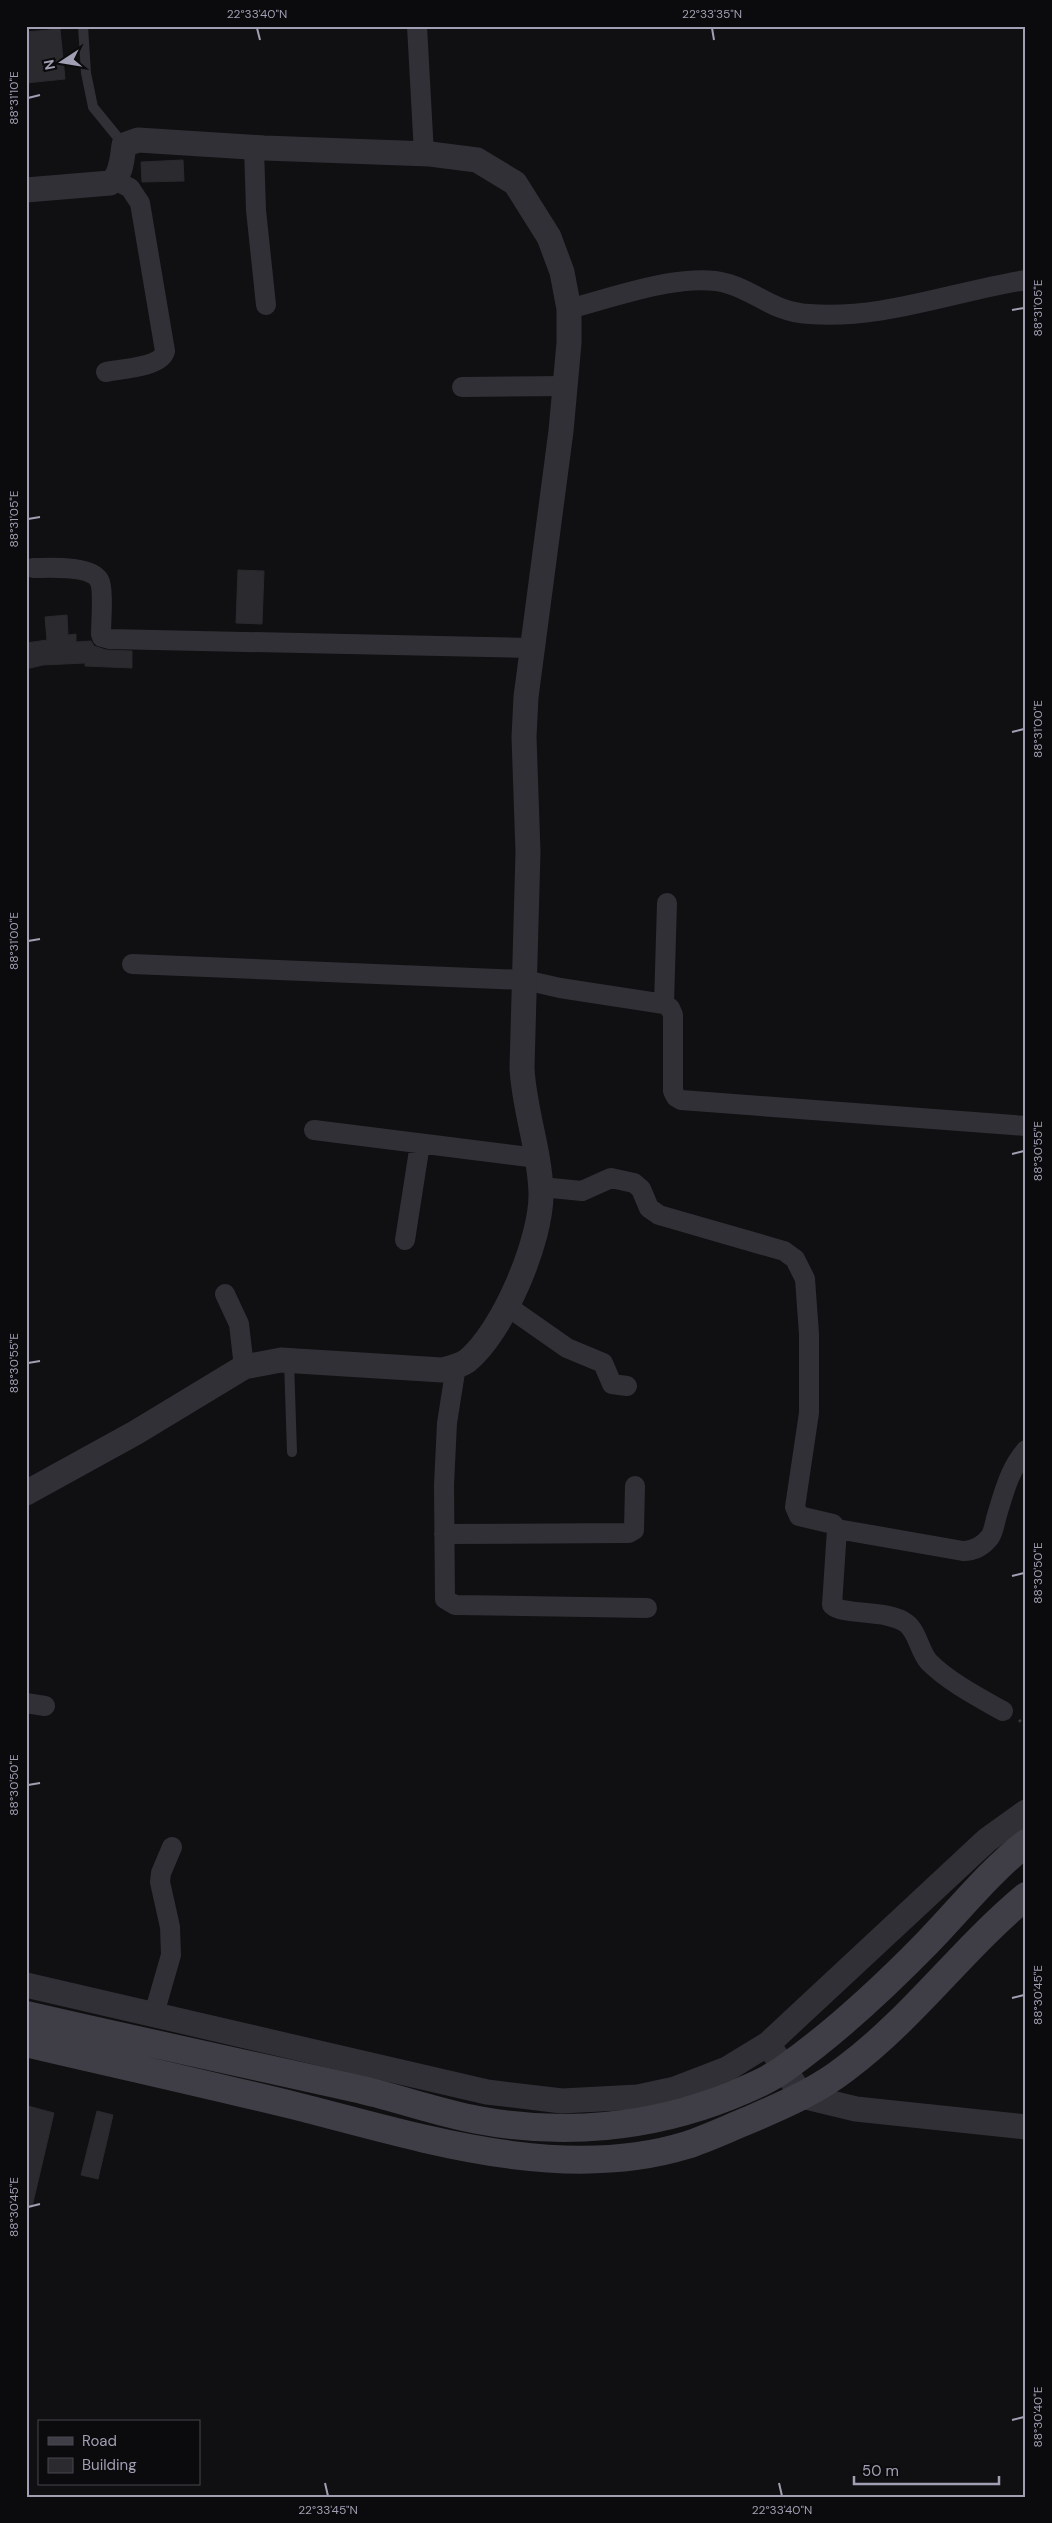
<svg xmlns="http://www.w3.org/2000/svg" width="1052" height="2523" viewBox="0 0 1052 2523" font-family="'DM Sans',sans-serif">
<rect width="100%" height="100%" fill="#100f11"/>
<path fill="#2b2a2e" stroke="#2b292d" d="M60,29L65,79L26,83V32Z
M183,160L184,181L142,182L141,162Z
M238,570L264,571L262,624L236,623Z
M67,615L68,635L76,634V642L91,641L94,646L106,650L132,651V668L85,666V663L43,665L26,669V643L47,640L45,617Z
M28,2106L54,2113L32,2207L26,2206Z
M97,2111L113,2115L98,2179L81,2175Z"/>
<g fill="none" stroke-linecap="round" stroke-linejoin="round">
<path stroke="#37363d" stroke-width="3" stroke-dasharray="2.5 4" stroke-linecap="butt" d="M1019,1720L1026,1727"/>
<path stroke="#313036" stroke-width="10" d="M83,26L86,73L93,107L124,145
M289,1361L292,1452"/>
<path stroke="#313036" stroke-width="20" d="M417,26L424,154
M254,148L256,210L266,305
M569,309C612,298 687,270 729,284C758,293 774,312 809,314C882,320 955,291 1026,280
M106,372C120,369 162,367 165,351L140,203L130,188L115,180
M462,387L565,386
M33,568C49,568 90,565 99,580C104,588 101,622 101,634L102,637L109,639L531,648
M132,964L525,980L560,988L664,1004L670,1008L673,1015V1091L676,1097L681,1100L1026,1126
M664,1004L667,903
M314,1130L537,1158
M541,1187L582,1191L611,1178L634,1183L641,1189L649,1208L659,1215L784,1251L795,1259L805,1279L809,1334V1413L795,1507L799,1516L833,1524L837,1529L832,1605C843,1616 887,1609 906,1623C918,1632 919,1651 929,1662C949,1682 978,1697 1003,1711
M405,1240L420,1144
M225,1294L239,1324L244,1367
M507,1306L567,1348L603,1363L612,1384L627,1386
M456,1366L447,1423L444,1485L445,1599L455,1605L647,1608
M837,1529L963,1551C974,1551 983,1546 990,1537C994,1531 995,1521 997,1515C1004,1492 1010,1468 1026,1450
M444,1534L629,1533L634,1530L635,1486
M26,1703L45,1706
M154,2014L171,1955L170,1927L160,1882L161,1873L172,1847"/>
<path stroke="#313036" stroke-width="25" d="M26,190L110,183C122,176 122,157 124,145L138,140L264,148L430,154L477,160L515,183L549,237L562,272L569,309V343L561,431L526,697L524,737L528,852L522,1068C524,1110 540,1150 541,1193C542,1239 503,1332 467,1361C460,1366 450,1368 442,1370L281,1360L244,1367L135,1433L26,1493
M26,1985L487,2092L562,2101L638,2097L675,2089L727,2069L768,2044L987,1840L1026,1812
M774,2053L802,2096L856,2109L1026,2127"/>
<path stroke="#3f3e46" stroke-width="28" d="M26,2015C135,2040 244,2064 354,2088C395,2097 436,2112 478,2120C563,2136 650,2128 730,2096C749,2088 769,2080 785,2068C836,2032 884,1987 927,1943C960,1909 989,1872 1026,1843
M26,2043C116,2064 206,2084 296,2106C418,2137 561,2184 687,2145C708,2138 729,2128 749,2120C783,2105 817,2091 846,2068C913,2018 962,1949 1026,1896"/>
</g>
<path fill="none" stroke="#a19fb3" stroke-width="2" d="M257,28L260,40M712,28L714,40M28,98L40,95M1012,310L1024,308M28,519L40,517M1012,732L1024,729M28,941L40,939M1012,1154L1024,1151M28,1363L40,1361M1012,1576L1024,1573M28,1785L40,1783M1012,1998L1024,1995M28,2207L40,2204M1012,2420L1024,2417M325,2483L328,2496M779,2483L782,2496"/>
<rect width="1052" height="2523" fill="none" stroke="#0b0a0c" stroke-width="55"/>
<rect x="38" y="2420" width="162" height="65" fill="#0b0a0c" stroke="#47464f"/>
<rect x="48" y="2437" width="25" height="8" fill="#3f3e46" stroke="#47464f"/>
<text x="82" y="2446" font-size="15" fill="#a19fb3">Road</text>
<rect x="48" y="2458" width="25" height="15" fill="#2b2a2e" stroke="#47464f"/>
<text x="82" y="2470" font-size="15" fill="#a19fb3">Building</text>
<g transform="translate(62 62) rotate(258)" stroke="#0b0a0c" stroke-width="4" paint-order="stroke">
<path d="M0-4L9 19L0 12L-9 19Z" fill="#a19fb3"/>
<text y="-8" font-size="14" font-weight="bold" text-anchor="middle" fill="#a19fb3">N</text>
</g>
<path d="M854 2476v8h145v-8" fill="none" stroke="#a19fb3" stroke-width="2.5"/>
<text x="862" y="2476" font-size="15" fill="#a19fb3" stroke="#0b0a0c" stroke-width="4" paint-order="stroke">50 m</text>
<rect x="28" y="28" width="996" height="2468" fill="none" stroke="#a19fb3" stroke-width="2"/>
<g font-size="12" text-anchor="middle" fill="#a19fb3">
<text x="257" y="18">22°33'40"N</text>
<text x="712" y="18">22°33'35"N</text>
<text transform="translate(14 98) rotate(-90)" y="4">88°31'10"E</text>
<text transform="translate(1038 308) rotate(-90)" y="4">88°31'05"E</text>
<text transform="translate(14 519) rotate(-90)" y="4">88°31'05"E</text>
<text transform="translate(1038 729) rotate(-90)" y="4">88°31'00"E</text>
<text transform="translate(14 941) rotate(-90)" y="4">88°31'00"E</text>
<text transform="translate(1038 1151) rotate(-90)" y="4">88°30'55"E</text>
<text transform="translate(14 1363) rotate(-90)" y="4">88°30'55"E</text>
<text transform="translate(1038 1573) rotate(-90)" y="4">88°30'50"E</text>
<text transform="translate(14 1785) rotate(-90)" y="4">88°30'50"E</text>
<text transform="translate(1038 1995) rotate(-90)" y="4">88°30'45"E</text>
<text transform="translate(14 2207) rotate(-90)" y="4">88°30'45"E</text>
<text transform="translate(1038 2417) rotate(-90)" y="4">88°30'40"E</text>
<text x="328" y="2514">22°33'45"N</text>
<text x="782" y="2514">22°33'40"N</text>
</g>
</svg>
